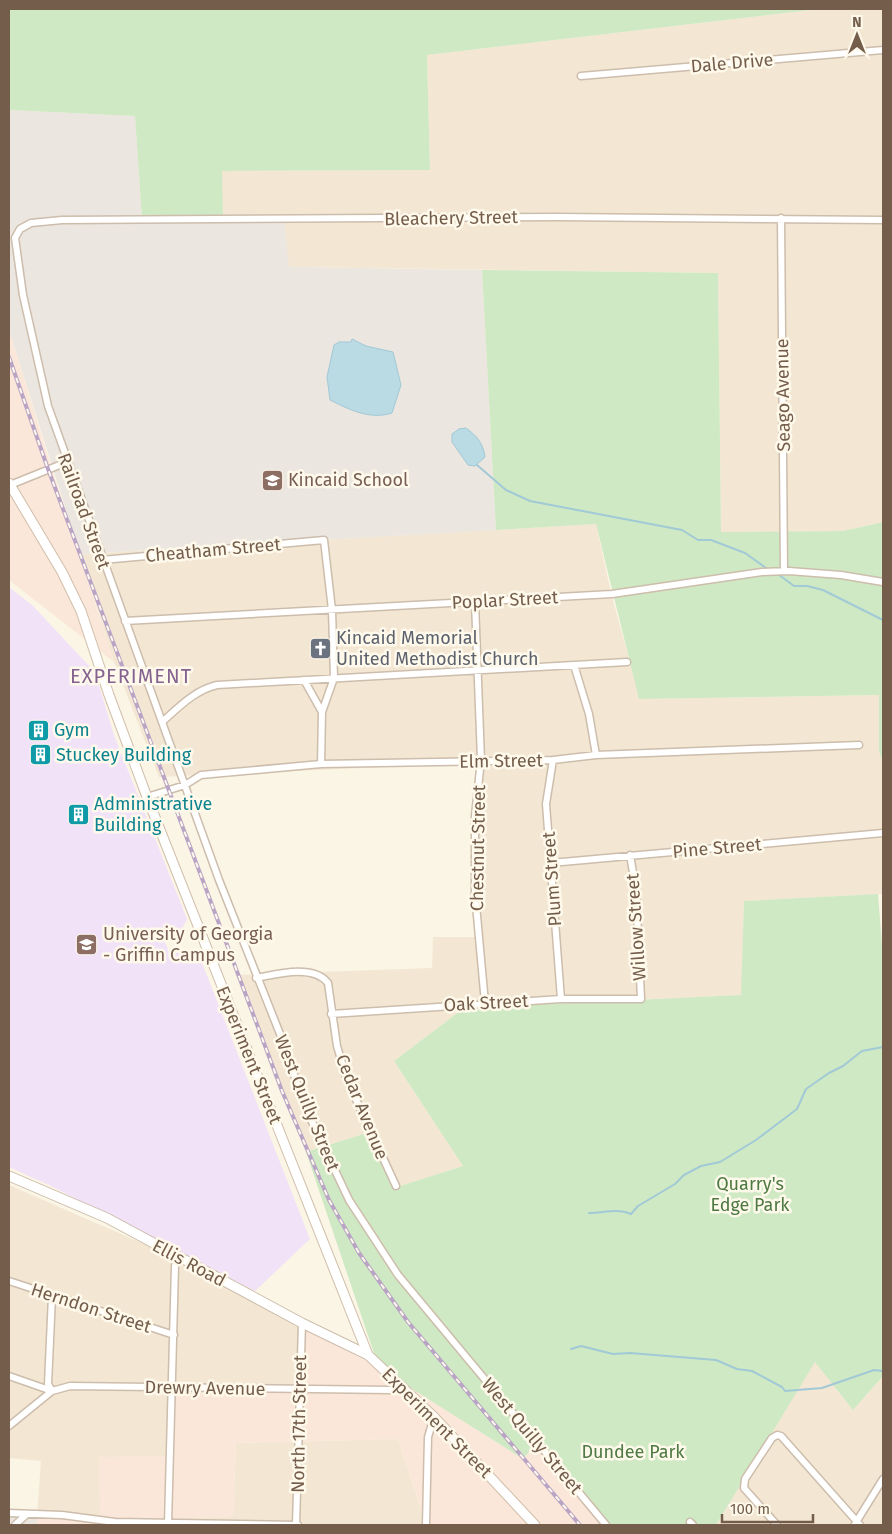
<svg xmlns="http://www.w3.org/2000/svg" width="892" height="1534" viewBox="0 0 892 1534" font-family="'Fira Sans',sans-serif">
<rect width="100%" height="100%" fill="#fbf5e5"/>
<path fill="#f3e7d4" d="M819,9H883V522L843,531L721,533L718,273L289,267L223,219L221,171L430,170L427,55Z
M596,524L611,593L640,699L879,695V751L883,762V894L744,901L742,995L464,1008L394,1061L463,1166L400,1186L370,1132L306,1152L236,975L432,968L433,937H480V898L474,853L477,763L159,777L114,662L80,554Z
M9,1185L160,1251L299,1325L300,1391L172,1456L101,1519L37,1516L41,1461L9,1458Z
M815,1361L853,1410L883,1376V1525H716Z
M398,1439L426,1525H172V1519L233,1516L236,1443Z"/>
<path fill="#fbe7d9" d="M9,330L51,466L114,662L9,580Z
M299,1325L379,1368L523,1459L538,1443L607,1525H426L398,1439L236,1443L233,1516L172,1519V1525H37V1516L100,1519L99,1457L172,1456L174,1394L300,1391Z"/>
<path fill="#ebe6df" d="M9,110L135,116L142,220L284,218L289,267L482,270L496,530L80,554L9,330Z
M9,1516H37V1525H9Z"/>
<path fill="#f2e2f8" d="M9,587L32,605L95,672L114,735L187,919L181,931L164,939L170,955L187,949L199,955L310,1239L255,1291L53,1187L9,1167Z"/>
<path fill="#cfe9c4" d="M9,9H819L427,55L430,170L222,171L223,219L142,220L135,116L9,110Z
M482,270L718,273L721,532L843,531L883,522V762L879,751V695L639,699L596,524L496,530Z
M878,894L883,958V1376L853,1410L815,1362L716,1525H607L537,1443L523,1459L379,1368L306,1152L370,1132L400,1186L463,1166L394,1061L464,1008L741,995L744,901Z"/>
<path fill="#badae4" stroke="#a1c9d6" d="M352,339L366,346L393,352L401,385L392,413C370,420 350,410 330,400L327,377L334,345L339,342H351Z
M459,429L466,428C477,436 483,443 485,457L475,466L468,465L452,442V434Z"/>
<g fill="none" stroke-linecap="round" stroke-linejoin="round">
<path stroke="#a1c9d6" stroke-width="2" d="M477,465L506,490L530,501L682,530L698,540H711L745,553L766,568
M778,574L794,586H807L823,590L883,620
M589,1213C604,1213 617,1208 631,1214L638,1206L675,1184L684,1175L701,1166L720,1162L756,1140L797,1109L806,1089L829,1073L843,1066L862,1051L883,1047
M571,1349L581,1346L613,1354L630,1353L716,1360L737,1369L752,1371L782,1387L785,1391L822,1388L874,1370L883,1371"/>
<defs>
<path id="minor" d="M581,76L883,50
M781,218L784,571
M10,485L67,462
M102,560L324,540L332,610L334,678L322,712L321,764
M475,602L481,760L475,816V894L485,1003
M125,621L612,594L762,572L789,571L841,575L883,582
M574,665L589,714L596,755
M304,680L322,712
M162,722C179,707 195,690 217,685L627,662
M553,760L546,804L561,999
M147,797L185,785L201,775L321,764L553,760L596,755L859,745
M551,863L883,833
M256,978C277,974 313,964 328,983L337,1046L347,1080L396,1186
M331,1014L561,999H641L636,890L630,855
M9,1281L174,1335
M52,1296L48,1384L52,1391
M9,1376L52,1391L70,1386L390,1390L403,1386
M9,1426L52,1391
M9,1513L62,1515L115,1522L298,1525
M690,1522L693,1525
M168,1524L175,1266L178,1257
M855,1524L883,1479
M15,1525L27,1514
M296,1525L302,1323
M426,1525L428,1437L434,1417
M606,1525L398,1275L349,1200L305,1107L282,1039L219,880L48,406L23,295L15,238L20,229L31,223L62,220L558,217L883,220
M777,1525L744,1488L745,1479L772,1438L777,1435L781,1436L860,1525"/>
<path id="tertiary" d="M9,1176L107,1218L302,1323L368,1355"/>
<path id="secondary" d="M9,483L62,572L81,611L109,695L147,797L368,1355L434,1417L535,1525"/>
</defs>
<use href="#minor" stroke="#cdbdac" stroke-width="9"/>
<use href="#tertiary" stroke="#cdbdac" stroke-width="11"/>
<use href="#secondary" stroke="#d0bea9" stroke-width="11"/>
<use href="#minor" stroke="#fff" stroke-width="6"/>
<use href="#tertiary" stroke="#fff" stroke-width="9"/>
<use href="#secondary" stroke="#fff" stroke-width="9"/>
<defs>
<path id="rail" d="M9,357L48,469L282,1091L329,1200L359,1253L408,1322L580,1525"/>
</defs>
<use href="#rail" stroke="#b9a4c5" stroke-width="4"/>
<use href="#rail" stroke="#fef9eb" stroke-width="2" stroke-dasharray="5.5" stroke-linecap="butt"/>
</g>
<defs>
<symbol id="school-square" viewBox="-11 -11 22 22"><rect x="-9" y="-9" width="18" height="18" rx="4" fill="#8d6e63" stroke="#fef9eb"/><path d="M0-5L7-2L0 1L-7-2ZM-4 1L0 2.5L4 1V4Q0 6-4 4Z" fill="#fff"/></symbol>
<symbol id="church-square" viewBox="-11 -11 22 22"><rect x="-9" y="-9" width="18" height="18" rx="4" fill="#6b7280" stroke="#fef9eb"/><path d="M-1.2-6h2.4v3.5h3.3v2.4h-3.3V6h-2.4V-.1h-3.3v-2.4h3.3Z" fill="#fff"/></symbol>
<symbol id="building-square" viewBox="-11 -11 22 22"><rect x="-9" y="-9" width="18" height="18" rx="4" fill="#0f9aa8" stroke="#fef9eb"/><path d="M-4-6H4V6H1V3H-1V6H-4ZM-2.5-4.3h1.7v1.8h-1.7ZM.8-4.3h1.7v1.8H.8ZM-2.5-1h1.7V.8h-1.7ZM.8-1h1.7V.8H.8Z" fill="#fff"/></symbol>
<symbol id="university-square" viewBox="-11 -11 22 22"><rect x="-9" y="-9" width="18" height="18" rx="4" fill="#8d6e63" stroke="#fef9eb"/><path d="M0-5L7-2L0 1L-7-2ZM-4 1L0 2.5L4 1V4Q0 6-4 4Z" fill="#fff"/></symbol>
</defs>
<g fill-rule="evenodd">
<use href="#school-square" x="260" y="468" width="25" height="25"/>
<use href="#church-square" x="308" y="636" width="25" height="25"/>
<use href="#building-square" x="26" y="718" width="25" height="25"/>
<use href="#building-square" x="28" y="742" width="25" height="25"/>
<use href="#building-square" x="66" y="802" width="25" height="25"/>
<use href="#university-square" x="74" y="932" width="25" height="25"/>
</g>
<g text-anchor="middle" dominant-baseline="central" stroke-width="5" stroke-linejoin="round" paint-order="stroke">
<g font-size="18" fill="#745d4b" stroke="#fef9eb">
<text transform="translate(732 63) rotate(-5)">Dale Drive</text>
<text transform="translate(451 218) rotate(-1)">Bleachery Street</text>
<text transform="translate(783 395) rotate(-91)">Seago Avenue</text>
<text transform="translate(84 511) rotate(70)">Railroad Street</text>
<text transform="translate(213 550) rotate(-5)">Cheatham Street</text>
<text transform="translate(505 600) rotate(-3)">Poplar Street</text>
<text transform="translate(501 761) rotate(-1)">Elm Street</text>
<text transform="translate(478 848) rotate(-89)">Chestnut Street</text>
<text transform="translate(717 848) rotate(-5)">Pine Street</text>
<text transform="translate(552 879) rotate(-94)">Plum Street</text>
<text transform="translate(636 927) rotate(-94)">Willow Street</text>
<text transform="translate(486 1003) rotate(-3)">Oak Street</text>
<text transform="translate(249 1055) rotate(68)">Experiment Street</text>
<text transform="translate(307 1103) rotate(68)">West Quilly Street</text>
<text transform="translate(362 1107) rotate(68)">Cedar Avenue</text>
<text transform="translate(189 1263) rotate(28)">Ellis Road</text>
<text transform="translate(91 1308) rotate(18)">Herndon Street</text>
<text transform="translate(205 1388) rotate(1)">Drewry Avenue</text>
<text transform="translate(437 1423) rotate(45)">Experiment Street</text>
<text transform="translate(299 1424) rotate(-89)">North 17th Street</text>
<text transform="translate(532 1436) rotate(50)">West Quilly Street</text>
</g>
<g font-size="18" fill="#785e54" stroke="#fef9eb" text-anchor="start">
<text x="288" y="480">Kincaid School</text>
<text x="103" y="934">University of Georgia<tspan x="103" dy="21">- Griffin Campus</tspan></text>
</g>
<g font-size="18" fill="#5b616d" stroke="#fef9eb" text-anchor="start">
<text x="336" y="638">Kincaid Memorial<tspan x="336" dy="21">United Methodist Church</tspan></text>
</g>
<g font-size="18" fill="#0d838f" stroke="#fef9eb" text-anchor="start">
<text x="54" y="730">Gym</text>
<text x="56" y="755">Stuckey Building</text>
<text x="94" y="804">Administrative<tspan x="94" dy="21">Building</tspan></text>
</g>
<g font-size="18" fill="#4e7943" stroke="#fef9eb">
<text x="750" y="1184">Quarry's<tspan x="750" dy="21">Edge Park</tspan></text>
<text x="633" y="1452">Dundee Park</text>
</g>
<g font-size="20" letter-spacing="1" fill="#856390" stroke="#fef9eb">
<text x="131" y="676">EXPERIMENT</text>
</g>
</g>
<rect width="892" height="1534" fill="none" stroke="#745d4b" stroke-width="20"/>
<g transform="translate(857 35)" stroke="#fef9eb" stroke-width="4" paint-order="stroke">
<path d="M0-4L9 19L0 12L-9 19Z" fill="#745d4b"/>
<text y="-8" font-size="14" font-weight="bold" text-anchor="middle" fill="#745d4b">N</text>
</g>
<path d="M722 1514v8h91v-8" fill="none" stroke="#745d4b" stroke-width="2.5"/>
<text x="730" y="1514" font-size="15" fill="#745d4b" stroke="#fef9eb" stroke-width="4" paint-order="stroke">100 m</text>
</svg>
